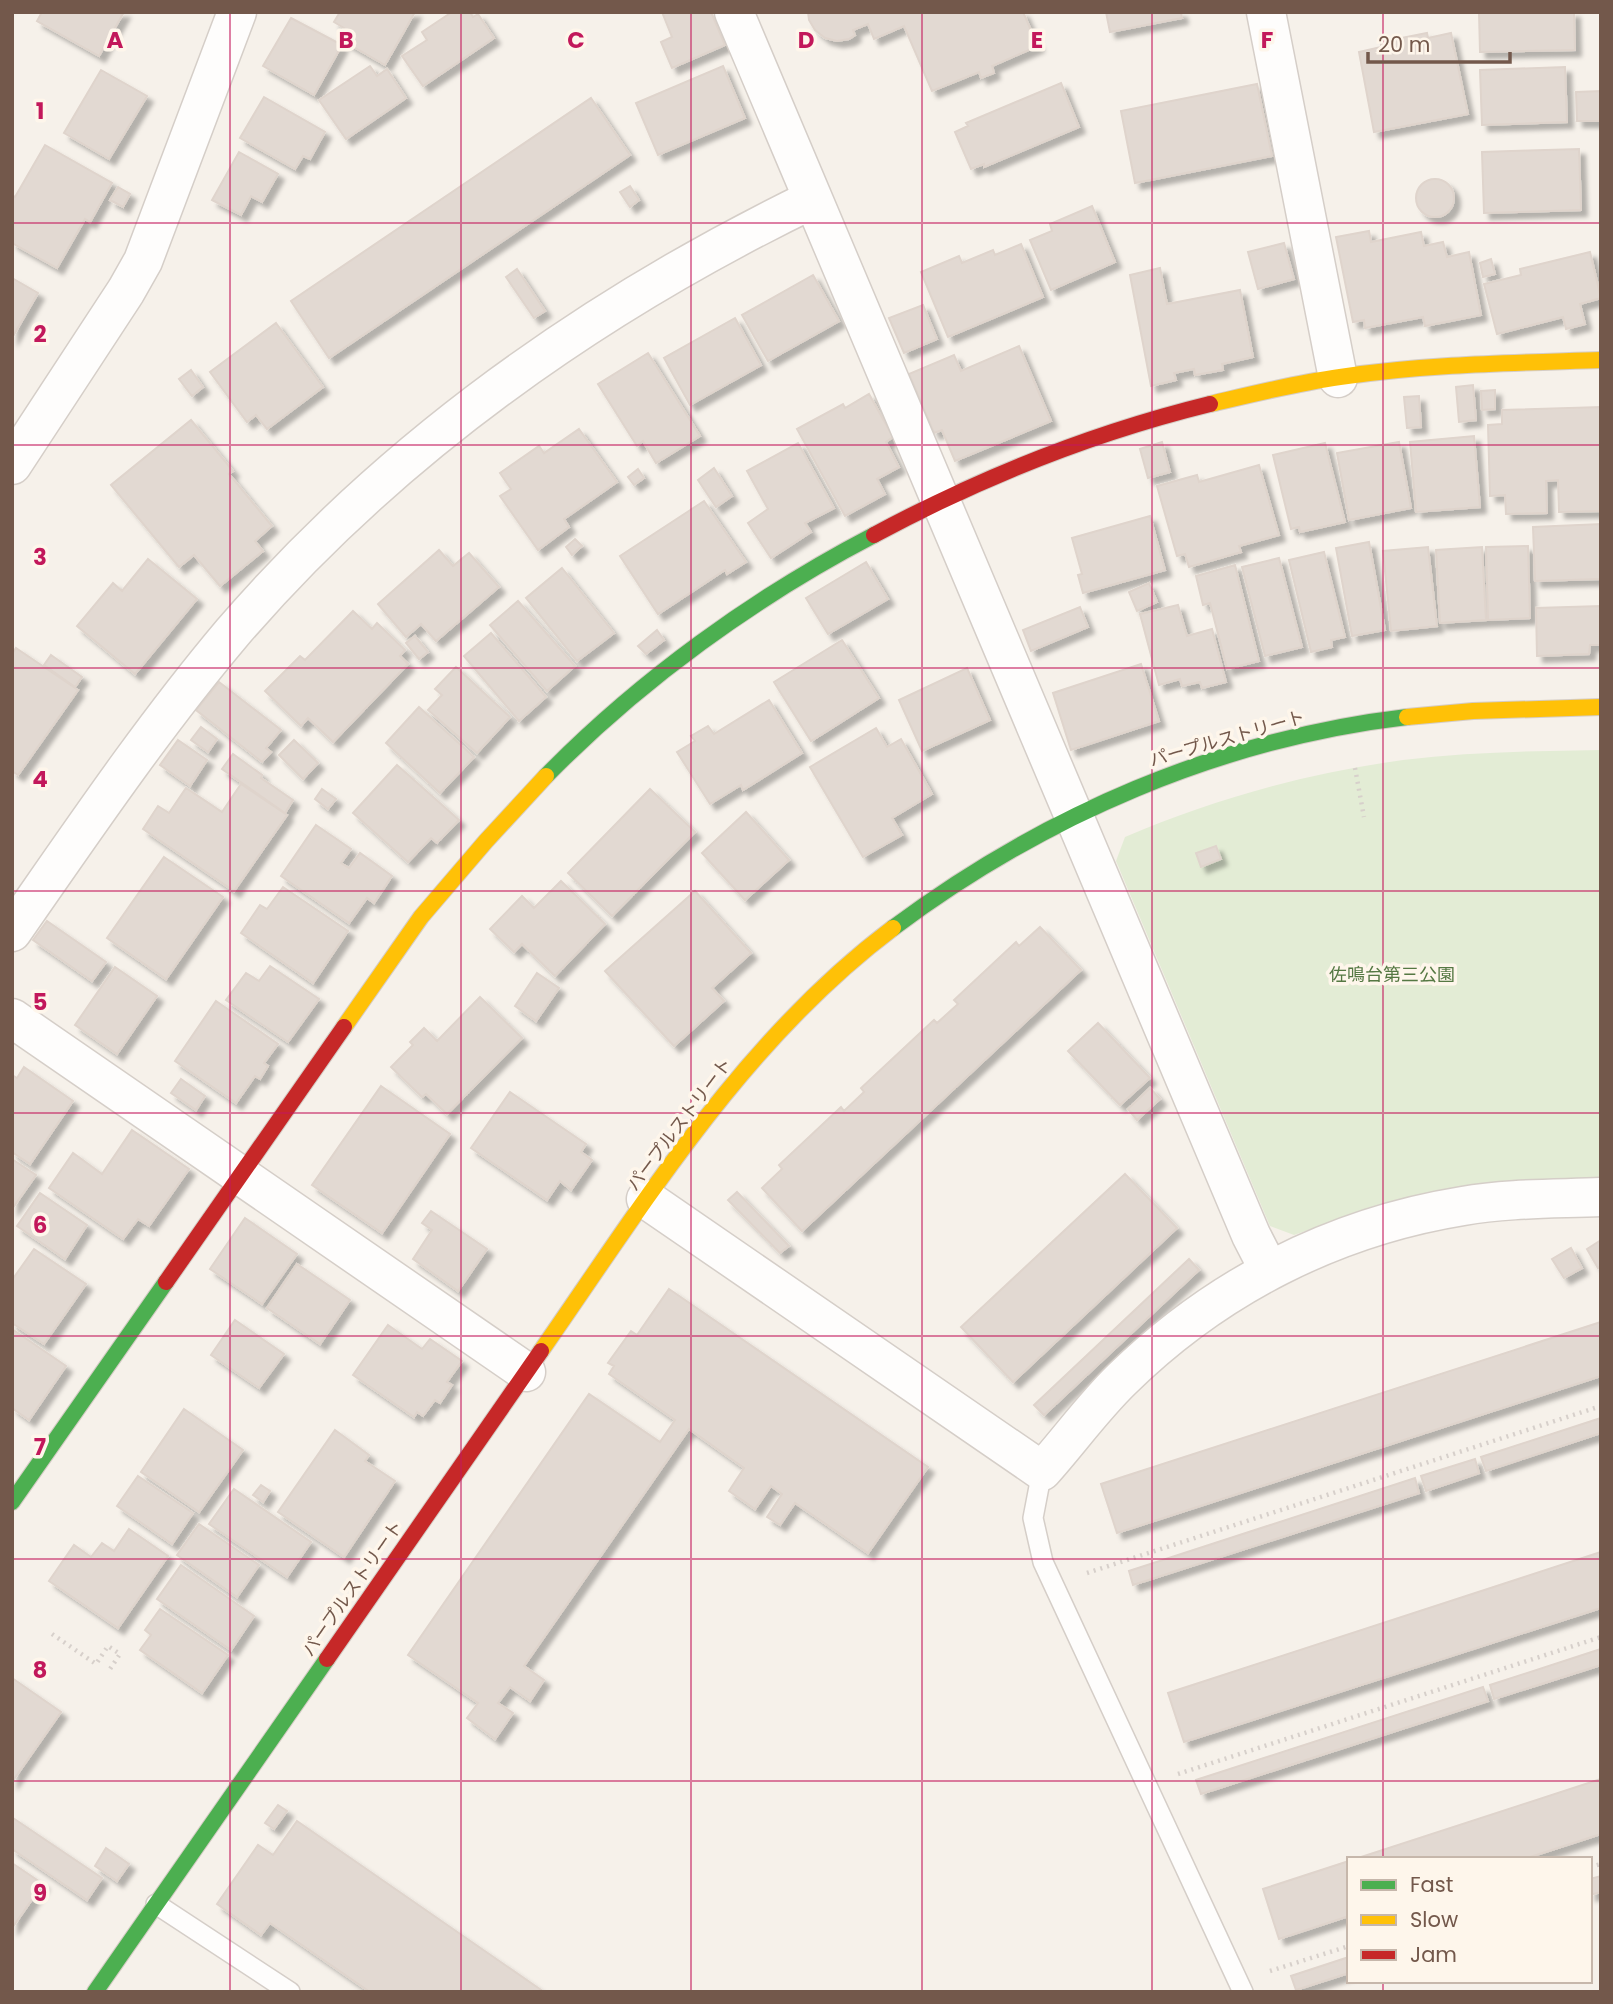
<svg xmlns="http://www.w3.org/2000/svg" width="1613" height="2004" viewBox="0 0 1613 2004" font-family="Poppins,'Noto Sans JP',sans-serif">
<defs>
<filter id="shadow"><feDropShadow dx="6" dy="6" stdDeviation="2" flood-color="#0004"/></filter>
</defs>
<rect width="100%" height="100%" fill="#f6f1ea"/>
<path fill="#e3ecd5" d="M1601,750V1179L1462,1187L1383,1204L1294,1235L1270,1226L1116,861L1125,837C1214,799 1307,773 1403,760C1469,752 1535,751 1601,750Z"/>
<path fill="#e2d9d2" stroke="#dfd4cc" stroke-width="2" filter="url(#shadow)" d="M42,12H124L99,56L37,21Z
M340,12H415L385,65L338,38L344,28L334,22Z
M452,12H470L473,17L478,14L494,38L423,86L402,56L427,40L422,32Z
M662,12H711L725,45L672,68L661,42L672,37Z
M808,12H1023L1038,46L992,66L994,73L981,78L979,72L932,91L904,26L874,39L868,24L853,30L855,35L849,39L837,41L825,38L815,30L809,20Z
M1106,12H1181L1182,18L1110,32Z
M1479,12H1574L1575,50L1480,52Z
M291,18L342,45L314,95L263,66Z
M1427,33L1428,38L1451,33L1468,114L1374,132L1359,52L1381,47V42Z
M370,66L377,76L387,69L406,98L346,139L319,100Z
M723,66L745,118L658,155L636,103Z
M1565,67L1567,122L1482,125L1480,70Z
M101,70L147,96L109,159L64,133Z
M1061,83L1079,127L984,167V164L971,169L955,132L968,126L966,123Z
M1257,84L1272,156L1135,183L1121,111Z
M1601,91V121H1577L1576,92Z
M264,97L325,132L310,159L303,156L295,169L240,138Z
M591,98L630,155L329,358L291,301Z
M45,145L112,183L90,222L85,219L57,268L12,243V195L15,197Z
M1579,149L1581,210L1484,213L1482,152Z
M239,152L278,174L262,202L251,196L241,215L212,200Z
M1416 198a19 19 0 1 1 38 0a19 19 0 1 1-38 0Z
M630,186L639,200L630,207L620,192Z
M118,187L130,194L123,207L110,200Z
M1092,206L1115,262L1051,290L1030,240L1052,231L1050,224Z
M1369,231L1371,242L1421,232L1424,246L1443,242L1447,257L1469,252L1481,315L1425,326L1423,317L1365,328L1364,320L1353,322L1336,237Z
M1284,243L1294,279L1258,289L1248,252Z
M1021,244L1043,297L948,337L921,272L959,256L962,263L993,250L995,255Z
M1590,252L1601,298L1580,304L1585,324L1566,329L1563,317L1497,334L1484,284L1521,275L1520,269Z
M1491,259L1495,274L1483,277L1480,263Z
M1160,268L1167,304L1240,290L1253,357L1222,364L1223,370L1195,375L1194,369L1174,373L1176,380L1151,386L1130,275Z
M517,269L545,311L534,318L506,277Z
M813,275L839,321L768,361L742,315Z
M12,278L38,293L12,338Z
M923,305L937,339L904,353L889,318Z
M735,318L761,365L690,405L664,358Z
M276,323L323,387L267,429L256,415L247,422L210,372Z
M1019,346L1051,421L955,461L942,430L934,433L909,374L954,355L961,371Z
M648,353L700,436L656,463L643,441L637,446L598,384Z
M191,370L203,387L192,396L179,379Z
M1473,385L1476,420L1459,422L1456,387Z
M1495,390V409L1482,410L1481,391Z
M869,394L893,437L886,442L899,467L877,479L885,494L845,516L797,429L843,404L845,408Z
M1419,396L1421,427L1407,428L1404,397Z
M1601,407V511L1559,512L1558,480L1546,481L1547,513L1506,514L1505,495L1490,496L1488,425L1502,424V410Z
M191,420L233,471L229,474L272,526L255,541L263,551L220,586L194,555L179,567L111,485Z
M579,429L617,482L564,519L569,527L538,550L500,496L511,489L500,473L539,446L544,453Z
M1474,436L1480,507L1416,512L1410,442Z
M1162,442L1170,472L1148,478L1140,449Z
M1399,442L1411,508L1349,520L1337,453Z
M798,443L834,508L805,523L811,532L771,558L748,523L768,509L747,471Z
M1325,443L1345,522L1300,532L1299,527L1291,529L1273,455Z
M1259,465L1279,535L1239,546L1241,552L1189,567L1185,554L1177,556L1157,486L1197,475L1199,482Z
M714,468L732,496L716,507L698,480Z
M638,469L644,478L634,485L628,477Z
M704,501L746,562L727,574L725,570L658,614L620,556Z
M1150,516L1165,570L1083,593L1078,575L1082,574L1072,538Z
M1601,524V579L1535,581L1533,527Z
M575,539L582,546L572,555L566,547Z
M1369,542L1385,630L1352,636L1336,548Z
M1528,546L1530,618L1488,620L1486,547Z
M1428,547L1437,626L1391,631L1383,551Z
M1482,547L1486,620L1440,623L1436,550Z
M439,550L453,566L469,553L499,587L436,641L421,624L406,637L378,604Z
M1324,552L1345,637L1331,640L1332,647L1311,652L1289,560Z
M1279,558L1302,647L1265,656L1242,567Z
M148,559L197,599L135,674L77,626L113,583L122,591Z
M866,562L888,599L828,634L806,598Z
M1235,565L1259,661L1227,669L1210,603L1203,605L1196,576Z
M562,568L614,633L577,661L526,598Z
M1149,583L1157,602L1137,611L1129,592Z
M518,601L575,666L547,691L490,625Z
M1178,605L1187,636L1212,629L1226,682L1202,688L1200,682L1182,686L1180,679L1159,685L1140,614Z
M1601,606V645H1590L1589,654L1537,656L1536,608Z
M1080,607L1088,627L1031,651L1023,630Z
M353,611L372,629L377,623L405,650L400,656L408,664L333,742L308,718L301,726L265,691L300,656L305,660Z
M657,630L664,640L646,654L638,646Z
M491,633L546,697L519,721L464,656Z
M415,636L428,652L419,659L406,643Z
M842,640L879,698L811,741L774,682Z
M16,648L78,690L18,775L12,771V654Z
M51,655L82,677L75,687L44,665Z
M1141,664L1159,721L1071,750L1053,693Z
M456,667L510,717L477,753L428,710L442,695L435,689Z
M967,668L990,720L922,751L899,700Z
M219,682L281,730L266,748L271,752L262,762L196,710Z
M769,700L802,753L743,790L741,785L710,804L677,752L695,741L691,736L708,726L714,734Z
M419,707L474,757L440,793L386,743Z
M201,727L217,739L208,752L191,740Z
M876,728L887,747L901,739L932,794L892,818L902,835L863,857L810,767Z
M178,740L207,760L190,786L160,765Z
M294,740L318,763L303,779L279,755Z
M233,754L262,775L261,778L293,800L285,813L222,769Z
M397,765L459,820L437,843L431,838L408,862L353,813Z
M241,784L287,815L234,891L143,829L158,806L169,813L186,788L222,812Z
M322,789L336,799L328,809L315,799Z
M650,789L695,832L612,916L568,873Z
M746,812L789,860L745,900L702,853Z
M316,825L351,849L341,863L349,868L360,853L392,876L374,903L367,898L349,923L281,876Z
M1216,846L1221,859L1201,867L1196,853Z
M164,857L223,897L166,979L107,938Z
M561,881L605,924L555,976L522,944L514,952L490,929L522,896L534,908Z
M283,887L348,931L313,983L241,933L260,905L267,909Z
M695,891L751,953L712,988L724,1001L674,1046L605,971Z
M47,921L106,962L92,981L33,940Z
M1040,927L1081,970L802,1231L762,1188L782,1169L779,1165L841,1107L844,1111L864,1092L861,1088L934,1020L937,1023L958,1004L954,1000L1016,942L1019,946Z
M270,966L319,999L288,1042L226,1000L246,973L259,981Z
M115,967L157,996L117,1054L75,1025Z
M537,973L559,988L536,1021L515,1006Z
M480,997L522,1038L447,1114L426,1094L422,1097L391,1067L413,1045L410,1042L424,1028L437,1041Z
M216,1001L278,1044L264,1063L268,1066L260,1079L255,1076L236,1103L175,1061Z
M1098,1023L1150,1078L1120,1105L1068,1051Z
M24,1067L73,1101L30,1164L12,1152V1075L17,1078Z
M181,1079L205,1096L196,1110L171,1093Z
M381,1086L450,1134L382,1233L312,1185Z
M1150,1088L1160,1099L1137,1120L1128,1109Z
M510,1092L586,1144L581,1152L592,1160L571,1190L560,1181L547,1200L471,1148Z
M132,1130L189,1169L149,1226L138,1219L123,1239L49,1188L73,1153L102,1174Z
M12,1159L36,1175L12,1209Z
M1125,1174L1177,1228L1013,1382L961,1327Z
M737,1192L789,1246L780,1253L728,1200Z
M40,1193L87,1225L65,1259L17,1226Z
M431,1211L487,1249L458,1291L413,1259L432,1230L422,1223Z
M245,1218L297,1254L262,1304L210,1269Z
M1601,1240V1266L1598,1268L1587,1249Z
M1571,1248L1582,1268L1564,1278L1552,1259Z
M34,1249L86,1284L44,1344L12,1323V1280Z
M1189,1259L1199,1270L1044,1415L1034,1405Z
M297,1264L350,1300L320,1344L267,1308Z
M669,1289L928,1467L868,1553L795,1503L780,1525L767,1517L782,1494L771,1486L755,1509L729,1491L744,1468L689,1429L524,1666L544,1680L530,1701L510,1687L498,1703L513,1713L495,1739L467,1718L478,1703L408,1655L589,1394L660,1442L675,1420L609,1374L614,1366L608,1363L631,1331L637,1335Z
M235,1320L284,1354L259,1388L211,1355Z
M1601,1322V1376L1117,1533L1101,1484Z
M388,1325L422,1349L430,1339L462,1361L447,1382L452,1385L440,1403L435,1400L423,1416L417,1412L414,1417L353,1375Z
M12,1329L66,1366L29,1420L12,1408Z
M184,1409L243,1450L199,1512L141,1472Z
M1601,1418V1433L1486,1471L1481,1457Z
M335,1430L369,1455L365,1461L395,1481L344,1557L278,1512Z
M1475,1459L1479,1473L1426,1491L1421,1476Z
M138,1476L193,1513L172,1544L117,1506Z
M1415,1478L1419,1493L1133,1585L1129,1571Z
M261,1485L270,1491L263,1502L253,1495Z
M234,1489L311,1542L287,1577L209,1524Z
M199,1524L259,1565L237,1597L177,1555Z
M129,1529L168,1556L118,1628L49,1581L74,1545L91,1557L102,1543L114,1551Z
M1601,1552V1608L1184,1742L1168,1693Z
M181,1565L254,1616L231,1650L157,1599Z
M160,1609L228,1655L202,1693L140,1650L151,1635L145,1630Z
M1601,1649V1665L1494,1699L1490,1685Z
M12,1678L61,1712L12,1782Z
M1483,1687L1488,1701L1201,1794L1196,1780Z
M1601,1779V1834L1524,1859H1355Z
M278,1805L287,1811L274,1829L265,1823Z
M13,1818L102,1878L87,1900L12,1849Z
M297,1821L544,1992H370L270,1923L261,1935L217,1904L258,1845L273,1855Z
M106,1848L129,1864L117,1881L95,1866Z
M1349,1861V1916L1279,1939L1263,1889Z
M12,1863L43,1884L12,1928Z
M1601,1876V1892L1590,1895V1879Z
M1349,1957V1973L1296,1990L1291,1976Z"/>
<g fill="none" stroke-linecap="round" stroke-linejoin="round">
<defs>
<path id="lane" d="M1042,1471L1033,1518L1043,1562L1243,1992
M156,1904L290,1992"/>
<path id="street" d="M734,12L1251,1235L1269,1270
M1266,12L1338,378
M12,465L126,291L143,261L237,12
M12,932C83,830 152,728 232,633C391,448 594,305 813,199
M12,1018L526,1372
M646,1199L1042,1471C1069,1441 1093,1407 1122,1379C1216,1287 1333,1227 1463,1206C1508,1198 1555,1199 1601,1197"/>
<path id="fast" d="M546,776C640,680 755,597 874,535
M893,928C1043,816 1219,739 1407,717
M12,1502L166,1282
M95,1992L327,1659"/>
<path id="slow" d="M1210,404C1253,394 1296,383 1340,377C1427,364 1514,363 1601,360
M1407,717L1473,711L1601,707
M344,1027L421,917L486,841L546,776
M541,1351C646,1200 744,1040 893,928"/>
<path id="jam" d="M874,535C980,478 1092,433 1210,404
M166,1282L344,1027
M327,1659L541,1351"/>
</defs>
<use href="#lane" stroke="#d5cec8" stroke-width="22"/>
<use href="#street" stroke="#d5cec8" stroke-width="41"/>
<use href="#fast" stroke="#d5cdc6" stroke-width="18"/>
<use href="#slow" stroke="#d5cdc6" stroke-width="18"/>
<use href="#jam" stroke="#d5cdc6" stroke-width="18"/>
<path stroke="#d7d0cb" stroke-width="4.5" stroke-dasharray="2 5" stroke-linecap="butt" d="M1355,768L1364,817
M1087,1573L1601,1406
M52,1634L96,1664L108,1646L120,1654L110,1669
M1178,1774L1601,1637
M1590,1867L1601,1864
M1270,1971L1349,1946"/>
<use href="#lane" stroke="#fefdfc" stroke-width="19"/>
<use href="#street" stroke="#fefdfc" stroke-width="38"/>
<use href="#fast" stroke="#4caf50" stroke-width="16"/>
<use href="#slow" stroke="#ffc107" stroke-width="16"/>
<use href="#jam" stroke="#c62828" stroke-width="16"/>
</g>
<path fill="none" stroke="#c2185b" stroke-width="2" stroke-opacity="0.55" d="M230,12V1992M461,12V1992M691,12V1992M922,12V1992M1152,12V1992M1383,12V1859M12,223H1601M12,445H1601M12,668H1601M12,891H1601M12,1113H1601M12,1336H1601M12,1559H1601M12,1781H1601M1383,1981V1992"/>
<g text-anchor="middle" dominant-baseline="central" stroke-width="7" stroke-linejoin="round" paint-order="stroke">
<g font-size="18" fill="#73584b" stroke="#fef6eb">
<text transform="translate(1227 738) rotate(-16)">パープルストリート</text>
<text transform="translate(679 1124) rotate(-53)">パープルストリート</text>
<text transform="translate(352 1588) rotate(-55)">パープルストリート</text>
</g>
<g font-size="18" fill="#557843" stroke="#fef6eb">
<text x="1392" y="974">佐鳴台第三公園</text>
</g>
</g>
<g font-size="23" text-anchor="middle" font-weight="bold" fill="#c2185b" stroke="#fef6eb" stroke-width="7" stroke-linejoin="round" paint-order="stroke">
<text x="115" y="48">A</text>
<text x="346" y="48">B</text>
<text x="576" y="48">C</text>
<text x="806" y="48">D</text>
<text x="1037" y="48">E</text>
<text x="1267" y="48">F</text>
<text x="40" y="119">1</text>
<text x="40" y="342">2</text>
<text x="40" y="565">3</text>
<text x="40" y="787">4</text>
<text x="40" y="1010">5</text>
<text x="40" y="1233">6</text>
<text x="40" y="1455">7</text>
<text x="40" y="1678">8</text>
<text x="40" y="1901">9</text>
</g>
<rect width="1613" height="2004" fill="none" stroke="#73584b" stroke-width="28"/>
<rect x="1347" y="1857" width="245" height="126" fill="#fef6eb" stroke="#c6b7ab" stroke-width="2"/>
<rect x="1361" y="1880" width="35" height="10" fill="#4caf50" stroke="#c6b7ab" stroke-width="2"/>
<text x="1410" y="1892" font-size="21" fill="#73584b">Fast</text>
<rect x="1361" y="1915" width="35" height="10" fill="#ffc107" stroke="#c6b7ab" stroke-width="2"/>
<text x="1410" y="1927" font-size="21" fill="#73584b">Slow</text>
<rect x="1361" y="1950" width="35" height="10" fill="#c62828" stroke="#c6b7ab" stroke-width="2"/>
<text x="1410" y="1962" font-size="21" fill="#73584b">Jam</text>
<path d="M1368 52v10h142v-10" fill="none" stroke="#73584b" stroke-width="3.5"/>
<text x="1378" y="52" font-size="21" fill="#73584b" stroke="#fef6eb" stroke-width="5" paint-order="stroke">20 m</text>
</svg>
